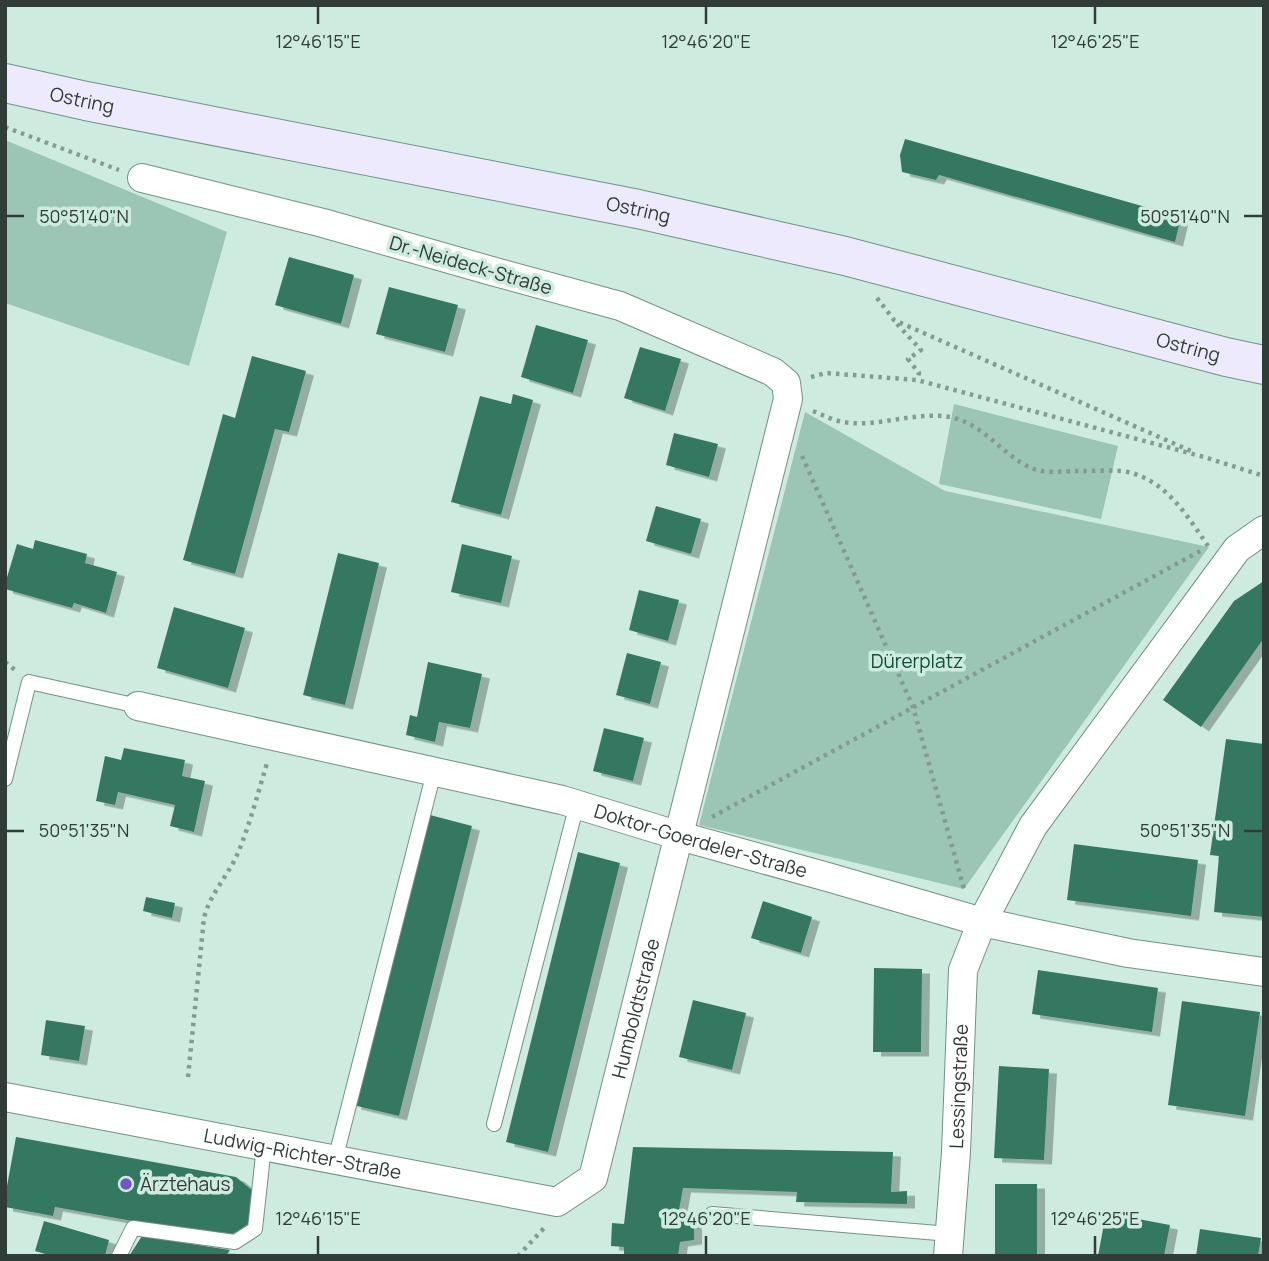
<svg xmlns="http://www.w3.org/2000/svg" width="1269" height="1261" viewBox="0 0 1269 1261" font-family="Manrope,sans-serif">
<defs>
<filter id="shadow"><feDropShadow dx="8" dy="4.5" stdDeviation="0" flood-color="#0004"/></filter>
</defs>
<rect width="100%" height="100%" fill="#cdecdf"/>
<path fill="#9bc5b4" d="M5,140L227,232L189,366L5,303Z
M954,404L1118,446L1101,519L939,484Z
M805,412L945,491L1209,547L964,889L699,825Z"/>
<path fill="#367862" filter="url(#shadow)" d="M905,139L1181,217L1175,242L939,175L936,180L902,172L900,155Z
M289,257L354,275L341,324L275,305Z
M389,287L458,305L445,352L376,334Z
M536,325L588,340L573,393L521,377Z
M640,347L681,359L665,411L624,398Z
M252,356L306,371L289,432L275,429L235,574L183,560L223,414L235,418Z
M513,394L533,400L501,515L451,502L480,396L511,404Z
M674,433L718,444L709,477L666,465Z
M656,506L701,519L691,554L646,541Z
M35,540L87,554L85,563L117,572L106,613L74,603L72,608L5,589V584L17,544L33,549Z
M462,544L512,556L501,603L451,592Z
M338,553L379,563L345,705L303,695Z
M1264,581V638L1201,727L1163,700L1234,601Z
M639,590L679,600L668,641L629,630Z
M174,607L245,628L228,688L157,668Z
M627,653L661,662L650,704L616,695Z
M428,662L482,674L470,728L439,722L435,742L406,735L410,715L417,717Z
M604,728L644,738L633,781L593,771Z
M1226,739L1264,744V917L1214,912L1219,856L1210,855Z
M124,748L185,760L182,776L205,781L194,832L170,826L175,805L118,792L115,805L96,801L105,756L121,760Z
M430,815L472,826L399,1116L353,1105Z
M1074,844L1198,860L1191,916L1067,900Z
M578,852L620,863L548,1152L506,1142Z
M146,897L175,903L172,918L143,911Z
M763,901L812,917L801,953L751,938Z
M874,968L922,969L921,1052H873Z
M1038,970L1158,988L1152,1032L1032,1014Z
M693,1000L746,1013L732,1070L679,1057Z
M1182,1001L1260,1012L1245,1116L1168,1105Z
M46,1020L85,1026L79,1061L41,1055Z
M999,1066L1049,1069L1044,1160L994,1158Z
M16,1137L236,1177L253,1191L249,1224L226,1238L55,1207L53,1216L5,1207V1197Z
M633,1147L893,1152L891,1192L907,1191V1204L796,1202L797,1192L683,1188L678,1216L694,1217V1240L680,1242L678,1256H624V1247L611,1246L612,1223L624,1224Z
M995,1184H1037V1256H995Z
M1106,1213L1170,1225L1164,1256H1098Z
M44,1221L109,1240L105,1256H52L35,1251Z
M1200,1229L1261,1238L1258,1256H1196Z
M142,1236L230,1250L226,1256H129Z"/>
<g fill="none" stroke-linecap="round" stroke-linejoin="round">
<defs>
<path id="lane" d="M5,779L29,682L138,706
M494,1124L577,804
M335,1160L434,772
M712,1214L950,1234
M119,1256L133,1228L235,1242L255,1229L264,1146"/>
<g id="street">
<path id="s1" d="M138,706L562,800L680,836L831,878L982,922L1128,953L1264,972"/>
<path id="s2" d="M5,1097L557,1202L593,1178L788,399L786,383L773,372L620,306L488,270L323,223L142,178"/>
<path id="s3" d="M948,1256L956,1152L963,970L982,922L1033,826L1237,549L1264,530"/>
</g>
<g id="secondary">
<path id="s4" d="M5,83L86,101L638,209L845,256L1226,357L1264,365"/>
</g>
</defs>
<use href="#lane" stroke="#739185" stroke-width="16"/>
<use href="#street" stroke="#739185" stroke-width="30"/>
<use href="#secondary" stroke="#739185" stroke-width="40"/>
<path stroke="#859b92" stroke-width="4.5" stroke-dasharray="3.5 5" stroke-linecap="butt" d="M5,127L119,170
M877,298L894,320L1191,451
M897,324L921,350L908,359L919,373L917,380
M811,377L826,373L917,380L1204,457L1264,476
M813,411C823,415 832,420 843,422C878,428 914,411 950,417C983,423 1002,455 1031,468C1045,474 1064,471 1079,471C1093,471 1108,470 1122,471C1164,477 1186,514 1208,546
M802,456L913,707L964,889
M5,662L15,670
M712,817L1202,550
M188,1077L204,918C210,894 227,877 237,855C250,825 258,792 268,760
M518,1256L546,1226"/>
<use href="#lane" stroke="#fff" stroke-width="14"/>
<use href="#street" stroke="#fff" stroke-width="28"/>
<use href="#secondary" stroke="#edeafe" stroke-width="38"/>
</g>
<path fill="none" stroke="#303c37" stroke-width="2.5" d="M318,7V24M706,7V24M1095,7V24M7,216H24M1244,216H1262M7,831H24M1244,831H1262M318,1236V1254M706,1236V1254M1095,1236V1254"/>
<circle fill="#7155cf" stroke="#cdecdf" stroke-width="2.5" cx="126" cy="1184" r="7"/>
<g text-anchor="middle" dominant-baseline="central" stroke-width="7" stroke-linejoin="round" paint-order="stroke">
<g font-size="19" fill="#303c37" stroke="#cdecdf">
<text stroke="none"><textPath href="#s4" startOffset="79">Ostring</textPath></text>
<text stroke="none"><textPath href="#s4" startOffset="646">Ostring</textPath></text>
<text transform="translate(471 265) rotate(16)">Dr.-Neideck-Straße</text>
<text stroke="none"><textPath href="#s4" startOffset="1213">Ostring</textPath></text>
<text stroke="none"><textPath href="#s1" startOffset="579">Doktor-Goerdeler-Straße</textPath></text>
<text stroke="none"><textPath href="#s2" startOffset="780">Humboldtstraße</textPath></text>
<text stroke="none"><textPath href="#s3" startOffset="170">Lessingstraße</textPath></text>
<text stroke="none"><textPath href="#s2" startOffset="303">Ludwig-Richter-Straße</textPath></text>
</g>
<g font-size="19" fill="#134b3a" stroke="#cdecdf">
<text x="917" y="661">Dürerplatz</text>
</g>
<g font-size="19" fill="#303c37" stroke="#cdecdf" text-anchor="start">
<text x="140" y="1184">Ärztehaus</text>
</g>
</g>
<g font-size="18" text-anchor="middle" fill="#303c37" stroke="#cdecdf" stroke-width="7" stroke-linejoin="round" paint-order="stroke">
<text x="318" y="48">12°46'15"E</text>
<text x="706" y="48">12°46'20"E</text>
<text x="1095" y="48">12°46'25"E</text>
<text x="84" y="223">50°51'40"N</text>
<text x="1185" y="223">50°51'40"N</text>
<text x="84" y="837">50°51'35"N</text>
<text x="1185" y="837">50°51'35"N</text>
<text x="318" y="1225">12°46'15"E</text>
<text x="706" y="1225">12°46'20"E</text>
<text x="1095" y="1225">12°46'25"E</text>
</g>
<rect width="1269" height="1261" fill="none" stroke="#303c37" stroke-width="14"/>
</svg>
